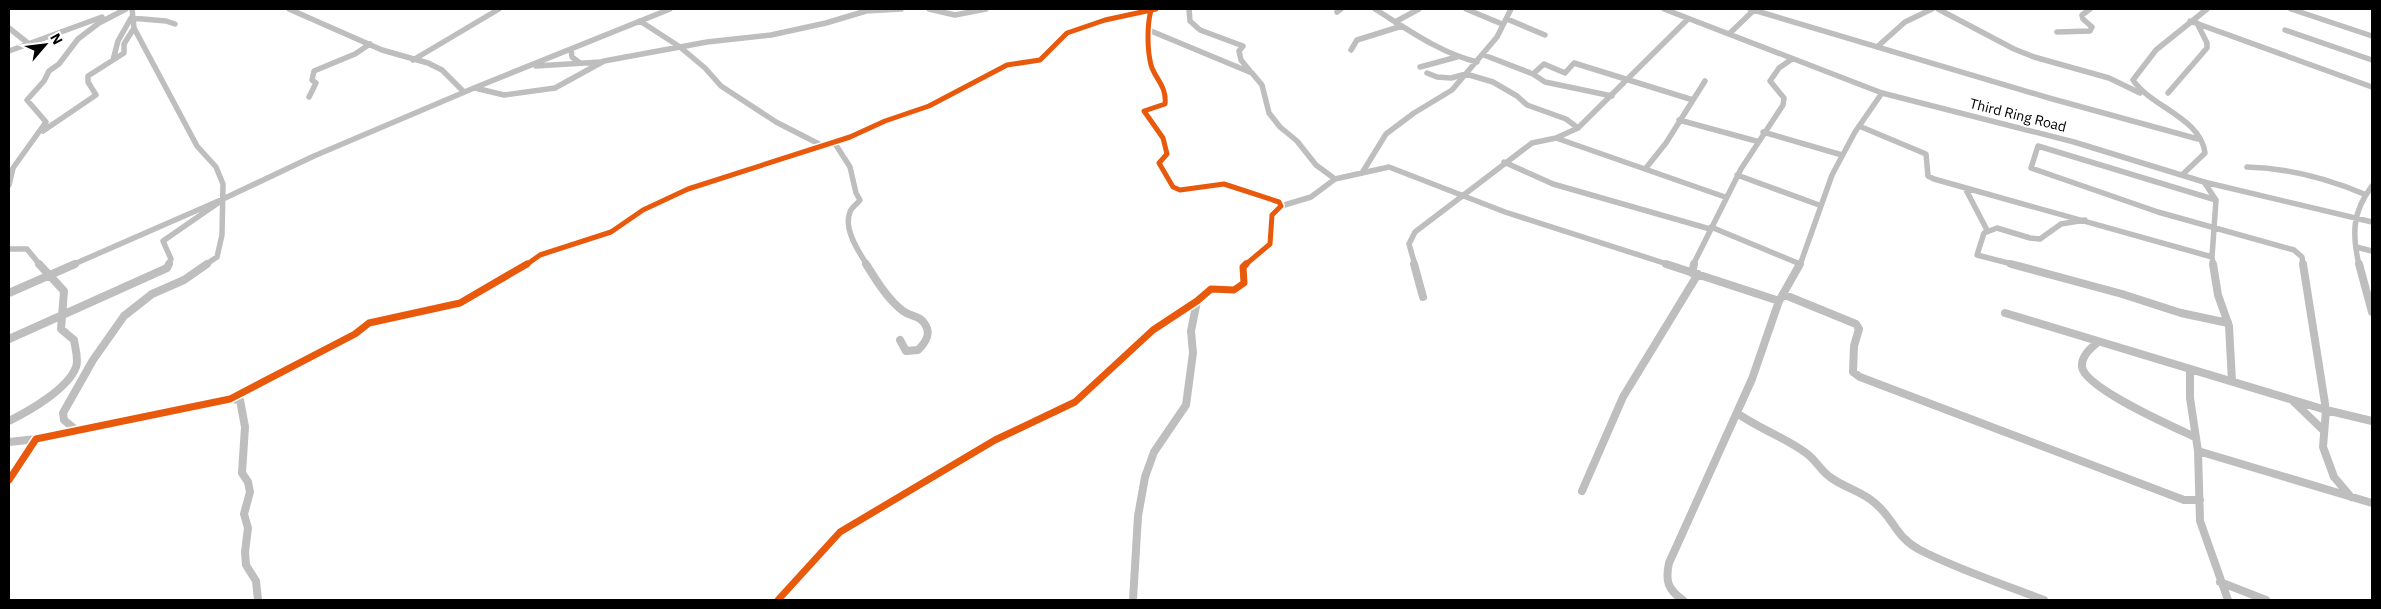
<svg xmlns="http://www.w3.org/2000/svg" width="2381" height="609" viewBox="0 0 2381 609" font-family="'IBM Plex Sans',sans-serif">
<rect width="100%" height="100%" fill="#fff"/>
<g fill="none" stroke-linecap="round" stroke-linejoin="round">
<path stroke="#bebebe" stroke-width="5.5" d="M132,9L134,28L197,146L216,167L223,184L222,235L217,257L205,265
M289,9L382,50L428,63L442,70L464,92
M929,9L955,15L986,9
M1189,9L1190,21L1200,30L1243,46L1239,51L1241,60L1250,71
M1375,9C1407,29 1440,53 1477,62
M1466,9L1502,24
M1664,9L1882,93L2074,142L2204,182L2372,222
M1750,9L2049,98L2198,139
M1938,9L2014,49L2034,57L2109,78L2140,93
M2291,9L2372,36
M1151,10C1147,25 1147,49 1151,65C1155,79 1167,86 1165,104L1144,111L1163,138L1167,154L1159,163L1173,187L1180,190L1224,184L1279,202L1281,206L1272,215L1270,244L1245,265
M1337,12L1341,9
M1507,19L1545,35
M640,21L680,47L705,68L721,86L776,122L821,145
M2190,21L2372,87
M1395,22L1419,9
M9,28L29,44
M2285,30L2372,60
M1151,31L1252,73L1262,85L1269,113L1280,127L1297,141L1316,165L1335,179
M2057,32L2090,31L2092,27L2083,19L2082,15L2090,9
M1729,34L1754,10
M1877,47L1905,22L1932,9
M571,49L572,57L580,63
M1351,50L1357,40L1402,26
M9,51L102,17
M1484,55L1533,74L1544,64L1565,73L1574,63L1693,100
M113,60L118,41L131,18L166,21L175,24
M413,60L499,9
M536,66L601,62
M1420,67L1457,57
M1427,73L1437,77L1451,78L1466,74L1493,82L1517,96L1527,105L1566,119L1578,128
M1533,74L1545,82L1612,96
M475,88L504,95L555,88L604,61L707,42L771,35L826,23L866,11L901,9
M2168,93L2207,48V43L2197,23
M309,97L316,83L312,80L314,71L355,54L370,44
M1679,120L1756,141
M1859,126L1926,154L1928,176L1934,179L2212,257
M43,131L96,95L88,82V76L124,53V44L134,28
M1763,132L1842,155
M1556,138L1725,197
M834,142L850,167L856,193L860,200C857,204 851,208 850,212C843,229 859,252 867,265
M1504,162L1553,184L1710,229
M2247,167C2288,168 2326,178 2364,194
M1646,168L1666,143L1705,81
M1362,173L1386,134L1414,113L1452,90L1497,37L1511,9
M1737,175L1819,205
M2182,175L2205,153C2201,118 2151,107 2133,80L2156,50L2207,9
M2204,182L2216,200L2212,257L2213,265
M9,185L13,168L46,122L27,100L44,81L49,71L59,64L78,39L99,23L126,9
M1965,188L1987,230
M2216,200L2038,146L2031,168L2158,212L2294,250L2302,257L2303,265
M1281,206L1311,197L1335,179L1389,167L1505,212L1670,265
M1711,227L1800,264
M2356,247L2372,251
M9,249H27L40,265
M72,265L223,199L314,156L474,88L670,9
M168,265L171,259L163,241L218,203
M526,265L540,255L611,232L643,210L688,189L850,137L885,121L929,106L1007,65L1040,60L1067,33L1105,20L1156,9
M1415,265L1409,244L1415,232L1532,143L1556,138L1578,128L1688,19
M1693,265L1741,169L1783,105L1784,98L1770,81L1779,68L1792,59
M1800,265L1832,175L1855,132L1882,93
M2016,265L1977,255L1984,233L1997,228L2030,238L2040,239L2061,224L2085,220
M2359,265C2352,234 2352,212 2372,186"/>
<path stroke="#bebebe" stroke-width="8" d="M866,264C876,280 888,300 903,311C911,317 921,315 926,326C931,335 925,343 918,350L906,351L900,340
M1414,264L1423,297
M1666,264L1779,301L1800,264
M2011,264L2122,294L2181,313L2228,323
M2213,264L2218,295L2229,326L2232,381
M2303,264L2326,410L2323,447L2334,477L2351,497
M2359,264L2372,312
M1692,273L1694,264
M9,293L75,264
M1785,295L1856,324L1859,329L1854,346L1853,372L1860,377L2184,500H2200
M2005,313L2326,410L2372,421
M9,339L167,268L169,264
M2098,342C2091,348 2081,356 2082,367C2086,389 2174,427 2195,437
M2190,370V398L2198,451L2200,521L2228,600
M230,399L240,400L245,427L242,473L248,482L250,492L244,514L248,528L245,552L246,565L256,581L258,600
M2293,401L2324,431
M1737,413C1759,429 1785,437 1806,453C1816,460 1820,470 1830,477C1844,488 1863,491 1876,504C1894,519 1896,538 1920,550C1959,570 2003,584 2044,600
M9,421C29,411 68,389 76,367C79,359 75,348 74,340L61,329L64,291L39,264
M76,430L64,420L63,413L93,360L124,316L152,294L184,280L207,264
M9,442L36,439
M2198,451L2372,503
M9,480L36,439L230,399L355,334L369,323L460,303L527,264
M1582,491L1623,397L1698,274
M2220,582L2266,600
M778,600L840,532L995,440L1075,402L1153,330L1197,301L1211,289L1234,290L1244,283L1243,267L1246,264
M1133,600L1138,516L1145,477L1154,452L1186,405L1193,353L1191,331L1197,301
M1683,600C1668,590 1665,581 1669,563L1752,379L1779,301"/>
<defs>
<path id="cycleway-far1" d="M1151,10C1147,25 1147,49 1151,65C1155,79 1167,86 1165,104L1144,111L1163,138L1167,154L1159,163L1173,187L1180,190L1224,184L1279,202L1281,206L1272,215L1270,244L1245,265
M526,265L540,255L611,232L643,210L688,189L850,137L885,121L929,106L1007,65L1040,60L1067,33L1105,20L1156,9"/>
<path id="cycleway" d="M9,480L36,439L230,399L355,334L369,323L460,303L527,264
M778,600L840,532L995,440L1075,402L1153,330L1197,301L1211,289L1234,290L1244,283L1243,267L1246,264"/>
</defs>
<use href="#cycleway-far1" stroke="#fff" stroke-width="8"/>
<use href="#cycleway" stroke="#fff" stroke-width="10"/>
<use href="#cycleway-far1" stroke="#e8590c" stroke-width="5"/>
<use href="#cycleway" stroke="#e8590c" stroke-width="7"/>
</g>
<g text-anchor="middle" dominant-baseline="central" stroke-width="4" stroke-linejoin="round" paint-order="stroke">
<g font-size="14" fill="#000" stroke="#fff">
<text transform="translate(2018 115) rotate(14)">Third Ring Road</text>
</g>
</g>
<rect width="2381" height="609" fill="none" stroke="#000000" stroke-width="20"/>
<g transform="translate(45 45) rotate(62)" stroke="#ffffff" stroke-width="4" paint-order="stroke">
<path d="M0-4L9 19L0 12L-9 19Z" fill="#000000"/>
<text y="-8" font-size="14" font-weight="bold" text-anchor="middle" fill="#000000">N</text>
</g>
</svg>
